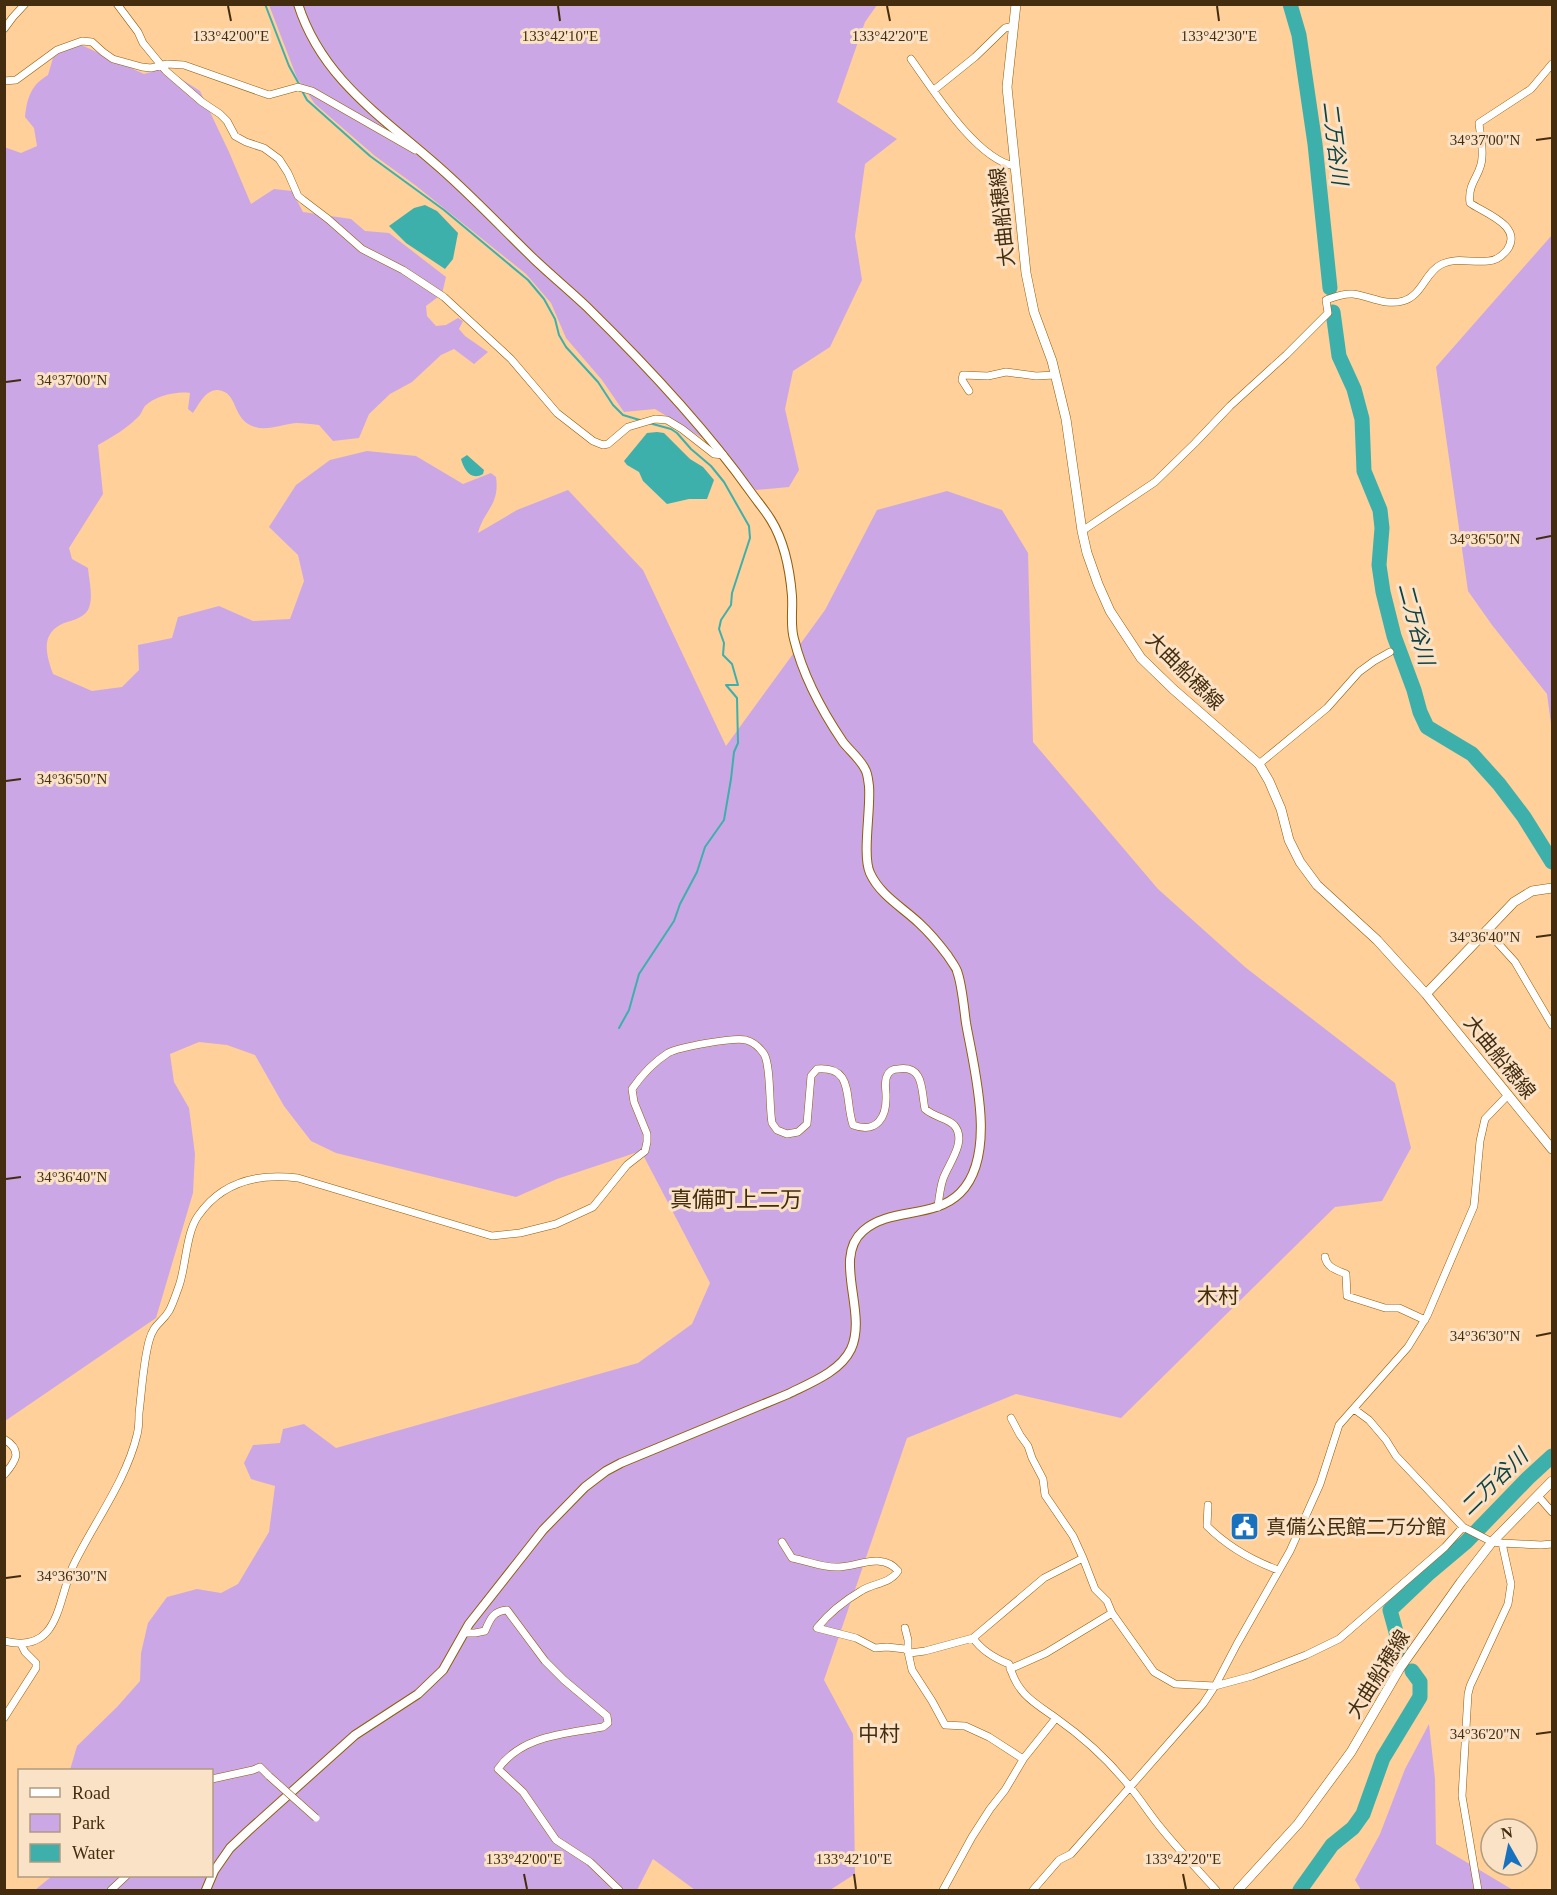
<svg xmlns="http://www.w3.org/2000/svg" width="1557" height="1895" viewBox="0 0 1557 1895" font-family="'Times New Roman','Noto Sans JP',serif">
<rect width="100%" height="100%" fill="#ffd099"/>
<path fill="#cca7e6" d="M269,5H877L865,22L837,102L897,139L865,164L855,236L862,280L830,347L793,371L785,409L799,470L789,487L756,490L709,442L655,409L624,412L602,380L566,338L551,303L526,274L415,185L375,156L315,104L297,78Z
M75,42L144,74L164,68L200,91L229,152L251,204L274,189L292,191L303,212L351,219L365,231L389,233L446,277L442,294L426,306L427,316L436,326L446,325L458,318L463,321L459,329L465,336L488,352L474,364L454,349L441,355L412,382L390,394L369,414L359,438L333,441L319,425C311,424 304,423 296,423C283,424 268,431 255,427C231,420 239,392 218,390C206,389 199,404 193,413L188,409L190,393C176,391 155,396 145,406C142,410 141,415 137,418C126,429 112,437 98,445L103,494L69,548L72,559L88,568C89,581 94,598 88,610C82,620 69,620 60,625C40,636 47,657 53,674L92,691L122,687L139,670L138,645L172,638L178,617L219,606L253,621L290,619L304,581L298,555L269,527L296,485L330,460L367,451L416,456L463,484L491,473L496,477C500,505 484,510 478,533L517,510L568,490L643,570L726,746L825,610L877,510L947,491L1002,510L1028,553L1033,742L1158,889L1245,967L1395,1083L1411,1148L1382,1201L1335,1207L1121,1418L1016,1394L907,1438L824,1680L853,1734L855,1874L830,1890H695L653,1859L637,1890H35L52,1876H212V1770H70L77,1746L117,1707L140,1681L141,1653L148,1623L167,1597L197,1589L221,1593L238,1584L269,1532L275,1486L251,1479L244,1463L253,1445L280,1443L283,1429L304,1424L336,1448L638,1363L692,1324L710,1283L641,1151L557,1179L516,1197L336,1153L311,1141L284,1106L255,1055L227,1045L199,1042L170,1054L174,1082L189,1108L195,1154L193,1193L156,1318L5,1421L4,147L21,153L37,146L34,128L25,117C27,98 31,85 48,75L53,58Z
M1552,235V731L1547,694L1492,625L1468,591L1436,367Z
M1429,1724L1435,1779L1436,1844L1513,1890H1361L1355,1880L1380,1834L1405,1769Z"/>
<path fill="#3db0ab" d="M425,205L437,211L458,233L453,259L445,269L406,243L389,226L414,208Z
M657,432L664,433L690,459L703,467L714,480L707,499H689L667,504L643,481L639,472L627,465L624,461L647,433Z
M467,455L484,470L483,474C471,481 464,470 461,459Z"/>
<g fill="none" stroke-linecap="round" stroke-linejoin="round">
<path stroke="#3db0ab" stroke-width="2" d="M265,4L289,66L299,84
M301,89L307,100L370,156L444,210L528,280L544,299L555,319L559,335L566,347L598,382L613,405L623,415L643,421
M619,1028L629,1010L639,974L674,921L680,904L697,872L705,847L724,820L731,779L734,752L738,743L737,698L726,685H738L732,664L723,655L724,643L719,629L721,620L731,605L732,593L750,538L749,526L724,482L711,466L691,449L677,433L671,429L649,423"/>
<path stroke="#3db0ab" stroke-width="15" d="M1290,4L1299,35L1315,144L1330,288
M1333,312L1339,356L1354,389L1362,419L1364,471L1380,510L1382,528L1379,565L1383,592L1394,636L1414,690L1420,712L1427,727L1472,754L1499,784L1524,817L1552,862
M1401,1650L1390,1610L1428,1574L1466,1542L1528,1478L1552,1456
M1300,1890L1332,1845L1353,1828L1363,1814L1383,1758L1420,1697V1682L1412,1671"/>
<defs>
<path id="minor" d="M117,4L138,32L143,43L166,71L202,102L220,114L227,121L235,136L246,142L264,148L279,159L288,173L298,196L303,200L328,219L362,249L403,270L444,297L511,359L557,413L593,441L603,445L608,444L628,427L655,419L667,420L682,429L714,454L723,455
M4,29L13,17L25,4
M911,59C933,90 977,160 1015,166
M4,81L16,80L57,50L82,41L92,42L103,52L113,59L142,67L151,68L167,64L184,65L269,95L298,87L312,91L415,150
M934,90L975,57L1005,28L1014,26
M969,391L962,380L963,375L988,376L1006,372L1036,376L1055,375
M1082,531L1155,482L1195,443L1230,406L1286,355L1328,313L1326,300C1334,297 1343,293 1353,294C1370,296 1385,306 1403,301C1422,296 1425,272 1442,264C1457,257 1471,263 1488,261C1495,261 1502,256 1507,250C1524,226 1484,213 1470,203C1467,182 1482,175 1482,157C1483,146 1480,134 1479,123L1531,89L1552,64
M1259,764L1327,708L1359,672L1374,661L1390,652
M1486,930L1515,962L1552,1025
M1325,1257C1327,1268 1337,1270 1346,1274L1347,1296L1385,1308H1399L1425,1320
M1354,1409L1369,1420L1386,1440L1396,1456L1463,1527L1492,1542L1502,1543L1541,1545L1552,1544
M1011,1418L1020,1435L1028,1446L1032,1458L1043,1479L1045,1495L1073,1536L1083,1558
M4,1439C24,1451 15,1462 4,1475
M1538,1496L1552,1512
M1208,1505L1207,1526C1228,1547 1251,1560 1278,1570
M782,1542L792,1558C808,1561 822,1568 839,1567C859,1566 883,1552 898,1571C890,1584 873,1583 861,1591C844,1601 829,1613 817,1628L856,1638L875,1648L887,1647L905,1649L910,1653L925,1651L973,1638
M905,1628L908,1640V1652L912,1670L932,1701L945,1725L965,1726L989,1737L1023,1759
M465,1633H475L485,1631C490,1619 493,1611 507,1610L545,1661L564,1680L607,1716L608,1723L603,1727C565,1734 522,1735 498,1769L523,1792L556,1840L590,1862L619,1890
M4,1641C60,1655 57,1601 73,1566C93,1524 126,1481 137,1435C139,1428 139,1420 139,1413C142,1389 143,1364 149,1341C154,1323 161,1324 169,1311C173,1304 176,1294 179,1286C186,1266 186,1233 198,1216C222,1181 258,1173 298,1178L492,1236L520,1233L556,1224L593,1207L627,1165L645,1151L647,1142V1134L634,1102L632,1089C641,1076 654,1062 668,1053C679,1047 734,1037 746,1040C753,1042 760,1048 764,1054C771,1065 769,1107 772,1123L777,1130L787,1134L798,1132L807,1124L811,1076L817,1069C855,1066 844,1099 853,1125C877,1134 887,1117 886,1095C886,1089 884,1082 887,1076C889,1071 893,1069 898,1069C925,1065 921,1091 925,1109C934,1117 947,1118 954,1125C968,1141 948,1164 943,1179C940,1188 939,1198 938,1207
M1010,1669L1046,1653L1112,1613
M4,1718L36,1668V1663L25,1652L21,1644
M212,1779L253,1770L260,1767L269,1776
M111,1890L126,1876
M943,1890L972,1837L990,1809L1005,1790L1024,1758L1056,1718
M1033,1890L1059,1860L1071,1854L1203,1704L1215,1686L1237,1644L1290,1551L1320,1484L1339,1425L1408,1347L1427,1316L1474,1206L1480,1141L1485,1119L1508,1095
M1216,1890C1198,1870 1178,1849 1161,1828C1150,1815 1141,1800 1130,1787C1110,1762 1083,1737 1056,1718C1033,1702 1017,1694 1009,1664C994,1658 982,1651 973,1638L1044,1578L1083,1558L1095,1589L1107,1601L1112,1613L1154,1672L1175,1684L1215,1686L1252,1676L1306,1655L1339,1639L1445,1547L1463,1527
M1478,1890L1462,1796L1468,1694L1470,1686L1508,1604L1511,1584L1502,1543"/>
<path id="tertiary" d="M206,1890L214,1871L230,1848L248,1831L355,1735L418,1694L443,1670L469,1624L543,1530L585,1487L606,1471L621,1463L788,1394C810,1383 840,1372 851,1349C868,1312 832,1258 863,1231C890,1207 934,1219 960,1193C998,1155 974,1069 966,1023C964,1009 962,984 957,971C957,969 949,958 948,956C939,944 930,933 919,923C902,907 880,895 870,873C862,855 871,809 869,786C868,780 868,774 865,769C860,759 850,751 843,742C822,711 803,676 794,639C790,625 793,610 792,596C790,571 784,541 771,520C765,510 757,501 750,491C703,425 645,364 587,307C570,291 552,276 535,260C503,229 473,197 440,168C384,118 322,80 298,4"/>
<path id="secondary" d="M1016,4L1007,87L1026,273L1034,312L1052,361L1066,419L1082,531L1087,553L1098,584L1110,611L1141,658L1173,689L1259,764L1269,781L1281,809L1289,840L1300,862L1317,885L1377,940L1426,994L1552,1149
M1426,994L1514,902L1532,891L1552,888
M1238,1890L1298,1824L1351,1752L1400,1668L1461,1582L1492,1542L1552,1481"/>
</defs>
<use href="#minor" stroke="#915d09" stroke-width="8"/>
<use href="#tertiary" stroke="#915d09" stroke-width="10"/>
<use href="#secondary" stroke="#915d09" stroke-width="10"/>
<use href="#minor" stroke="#fff" stroke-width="7"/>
<use href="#tertiary" stroke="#fff" stroke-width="8"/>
<use href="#secondary" stroke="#fff" stroke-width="9"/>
<defs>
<path id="minor-bridge" d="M269,1776L316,1818"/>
</defs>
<use href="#minor-bridge" stroke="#915d09" stroke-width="8" stroke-linecap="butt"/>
<use href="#minor-bridge" stroke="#fff" stroke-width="7"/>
</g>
<path fill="none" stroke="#442d0f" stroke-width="2" d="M228,6L231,21M558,6L560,21M887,6L890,21M1217,6L1219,21M1536,140L1551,138M6,382L21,380M1536,539L1551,536M6,781L21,779M1536,937L1551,935M6,1179L21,1177M1536,1336L1551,1333M6,1578L21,1576M1536,1734L1551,1732M524,1874L527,1889M854,1874L856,1889M1183,1874L1186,1889"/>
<defs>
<symbol id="civic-square" viewBox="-11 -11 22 22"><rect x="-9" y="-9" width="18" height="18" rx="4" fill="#1871be" stroke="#fae2c7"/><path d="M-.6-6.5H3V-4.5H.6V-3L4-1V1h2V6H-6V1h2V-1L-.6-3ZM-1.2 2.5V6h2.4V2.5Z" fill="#fff"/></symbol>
</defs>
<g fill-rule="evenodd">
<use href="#civic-square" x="1228" y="1510" width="33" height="33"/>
</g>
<g text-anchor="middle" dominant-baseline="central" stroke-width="6" stroke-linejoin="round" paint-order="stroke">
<g font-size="20" fill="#442d0f" stroke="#fae2c7">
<text transform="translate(1002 217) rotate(-96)">大曲船穂線</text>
<text transform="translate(1185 671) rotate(45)">大曲船穂線</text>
<text transform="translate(1500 1057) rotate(51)">大曲船穂線</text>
<text transform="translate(1378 1674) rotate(-58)">大曲船穂線</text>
</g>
<g font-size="20" fill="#442d0f" stroke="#fae2c7" text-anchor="start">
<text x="1266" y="1527">真備公民館二万分館</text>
</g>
<g font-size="21" font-style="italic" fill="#0f4240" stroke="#fae2c7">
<text transform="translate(1335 143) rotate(83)">二万谷川</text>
<text transform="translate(1416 624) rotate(75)">二万谷川</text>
<text transform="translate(1494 1482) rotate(-44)">二万谷川</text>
</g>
<g font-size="21" fill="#442d0f" stroke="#fae2c7">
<text x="1218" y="1296">木村</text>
<text x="879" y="1734">中村</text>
</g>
<g font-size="22" fill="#442d0f" stroke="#fae2c7">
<text x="736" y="1199">真備町上二万</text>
</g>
</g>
<g font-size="15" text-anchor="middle" fill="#442d0f" stroke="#fae2c7" stroke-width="6" stroke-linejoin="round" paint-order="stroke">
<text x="231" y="41">133°42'00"E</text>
<text x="890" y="41">133°42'20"E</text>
<text x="560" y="41">133°42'10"E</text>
<text x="1219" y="41">133°42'30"E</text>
<text x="1485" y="145">34°37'00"N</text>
<text x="72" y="385">34°37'00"N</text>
<text x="1485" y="544">34°36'50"N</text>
<text x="72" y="784">34°36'50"N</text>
<text x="1485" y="942">34°36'40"N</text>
<text x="72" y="1182">34°36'40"N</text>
<text x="1485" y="1341">34°36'30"N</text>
<text x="72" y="1581">34°36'30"N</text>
<text x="1485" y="1739">34°36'20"N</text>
<text x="524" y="1864">133°42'00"E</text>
<text x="854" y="1864">133°42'10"E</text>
<text x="1183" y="1864">133°42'20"E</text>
</g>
<rect width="1557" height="1895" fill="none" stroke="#442d0f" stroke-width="12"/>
<rect x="18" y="1769" width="195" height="108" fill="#fae2c7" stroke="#b19a7d" stroke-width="1.5"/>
<rect x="30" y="1788" width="30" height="9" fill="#ffffff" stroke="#b19a7d" stroke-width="1.5"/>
<text x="72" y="1799" font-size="18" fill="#442d0f">Road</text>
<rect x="30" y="1814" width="30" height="18" fill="#cca7e6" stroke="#b19a7d" stroke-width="1.5"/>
<text x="72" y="1829" font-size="18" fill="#442d0f">Park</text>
<rect x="30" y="1844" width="30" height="18" fill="#3db0ab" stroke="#b19a7d" stroke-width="1.5"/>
<text x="72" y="1859" font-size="18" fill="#442d0f">Water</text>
<g transform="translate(1509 1847) rotate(351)"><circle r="28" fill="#fae2c7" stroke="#b19a7d" stroke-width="1.5"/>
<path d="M0-4.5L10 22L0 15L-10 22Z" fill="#1871be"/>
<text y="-9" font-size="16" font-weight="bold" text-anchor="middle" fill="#442d0f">N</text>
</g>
</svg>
